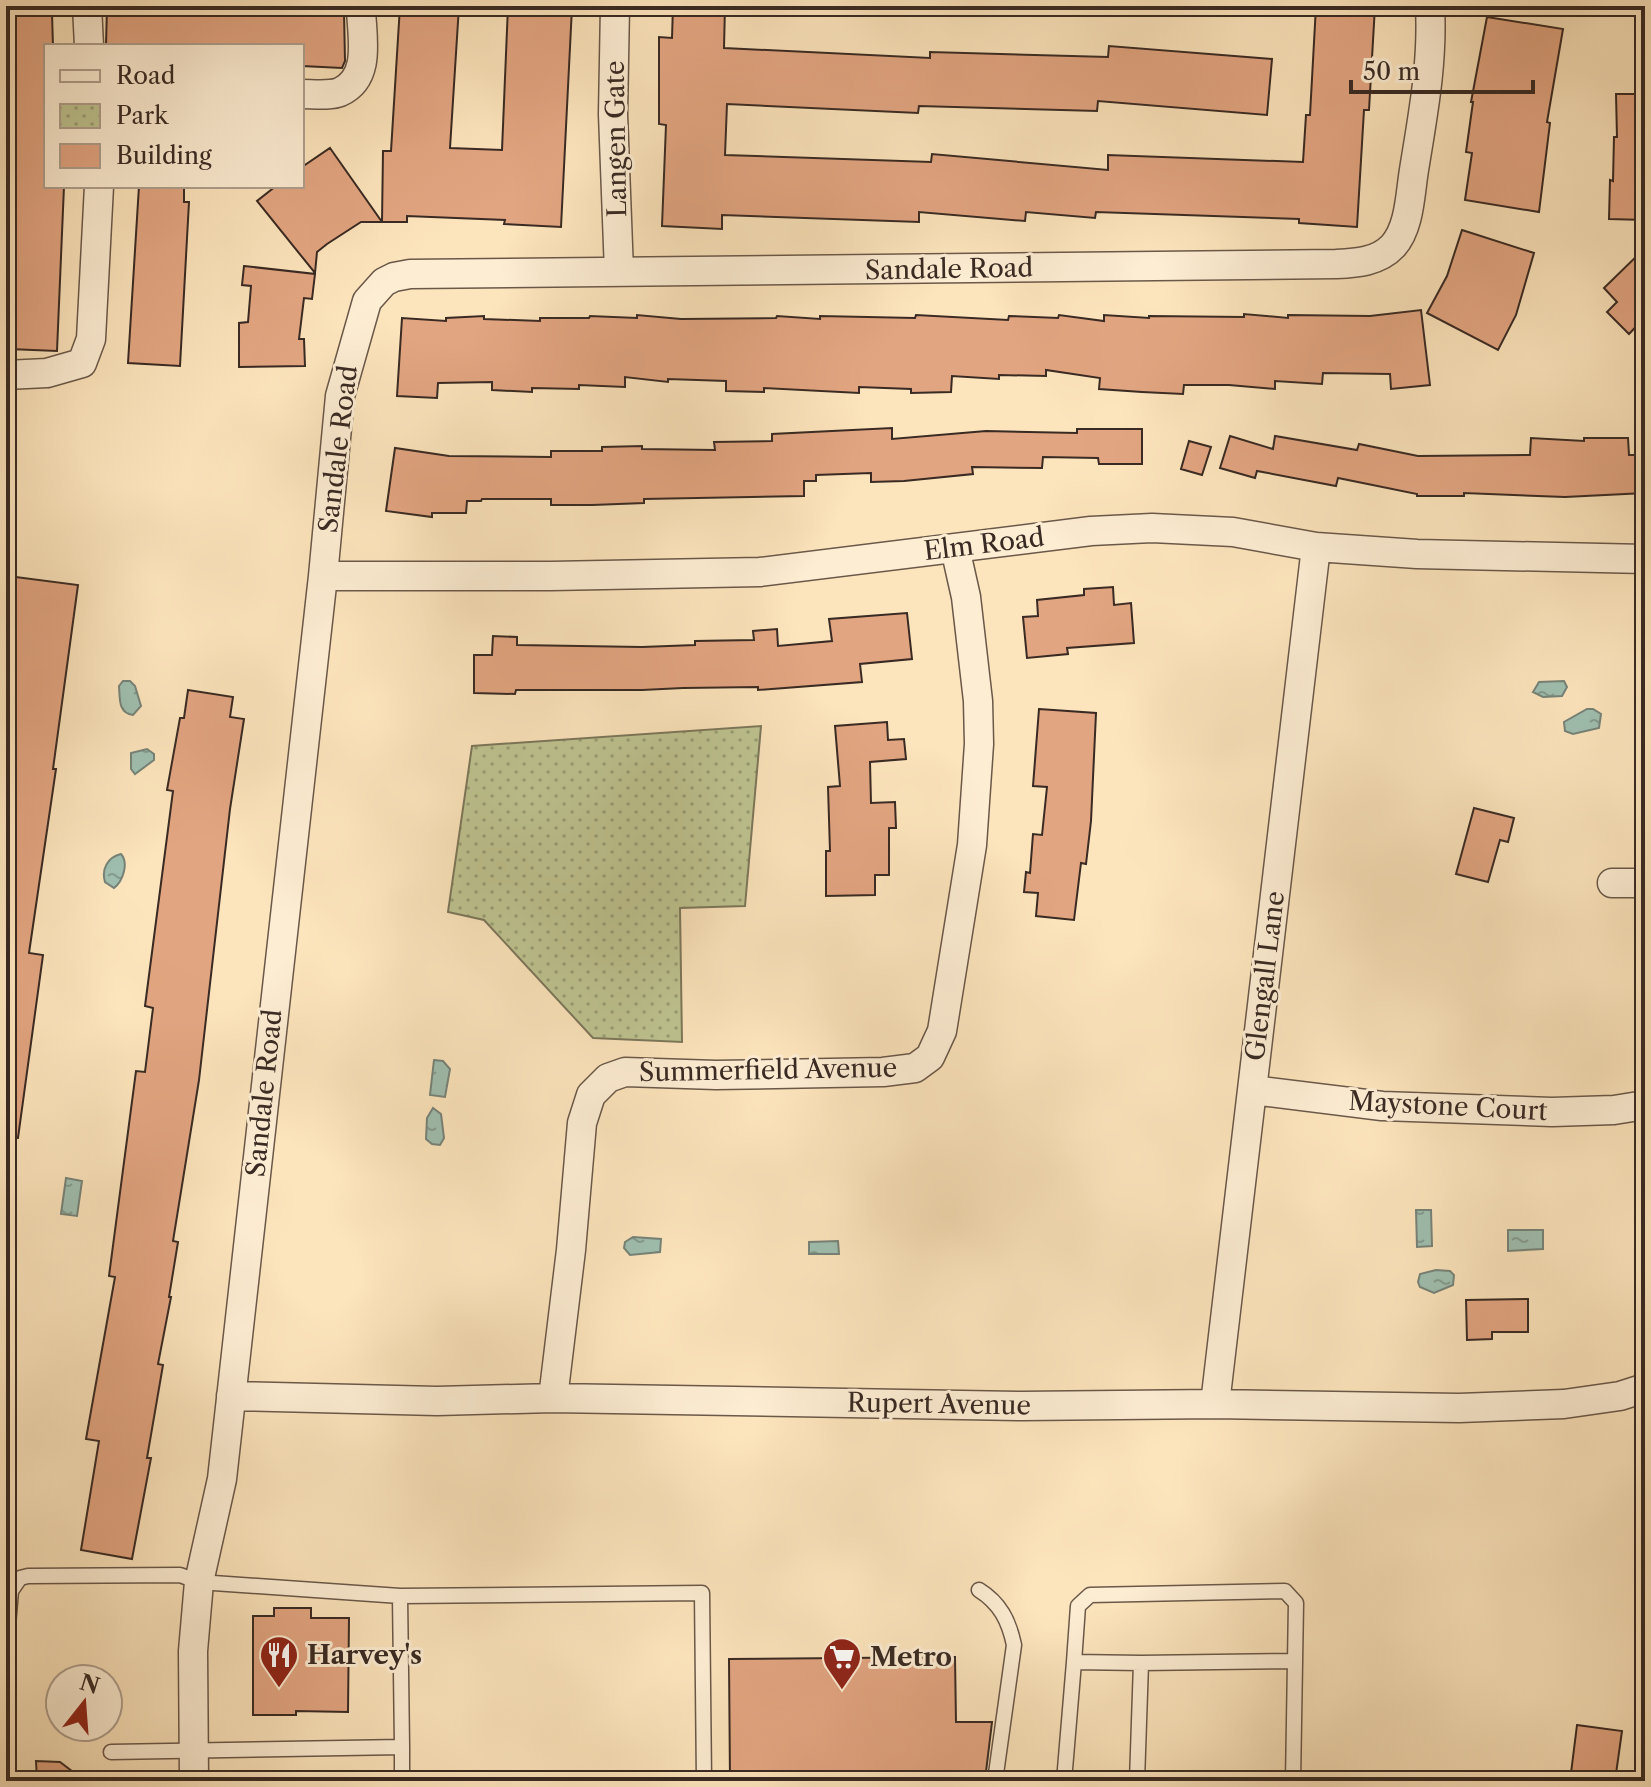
<svg xmlns="http://www.w3.org/2000/svg" width="1651" height="1787" viewBox="0 0 1651 1787" font-family="'Libre Caslon Text',serif">
<defs>
<pattern id="park-dots" width="8" height="8" patternUnits="userSpaceOnUse" patternTransform="scale(2)"><rect width="8" height="8" fill="#bec491"/><path d="M2 2h.1M6 6h.1" fill="none" stroke="#9b9f76" stroke-width="1.8" stroke-linecap="round"/></pattern>
<pattern id="water-ripples" width="26" height="14" patternUnits="userSpaceOnUse" patternTransform="scale(2)"><rect width="26" height="14" fill="#9fbfb0"/><path d="M2 4q2-2 4 0t4 0M15 11q2-2 4 0t4 0" fill="none" stroke="#839b8f"/></pattern>
</defs>
<rect width="100%" height="100%" fill="#fce4bc"/>
<filter id="stains"><feTurbulence type="fractalNoise" baseFrequency=".0025" numOctaves="4"/><feColorMatrix values="0 0 0 0 .2 0 0 0 0 .09 0 0 0 0 .02 0 0 0 .5 -.17"/></filter>
<radialGradient id="worn" r=".72"><stop offset=".6" stop-color="#630" stop-opacity="0"/><stop offset="1" stop-color="#630" stop-opacity=".3"/></radialGradient>
<path fill="url(#park-dots)" stroke="#7c775a" stroke-width="2" d="M761,726L745,906L680,908L682,1042L593,1038L484,920L448,912L472,746Z"/>
<path fill="url(#water-ripples)" stroke="#768378" stroke-width="2" d="M123,681H130L135,686L141,706L133,715C118,713 120,699 119,686Z
M1564,681L1567,687L1562,696L1543,697L1533,692L1539,682Z
M1587,709H1593L1601,714L1599,728L1573,734L1565,731L1564,722Z
M147,749L154,754V760L135,774L131,769V753Z
M121,854C129,863 123,881 114,888L105,882C101,869 108,857 121,854Z
M434,1060L443,1061L450,1069L445,1097L430,1095Z
M433,1108L441,1114L444,1138L440,1145L432,1144L426,1139L427,1118Z
M66,1178L82,1181L77,1216L61,1214Z
M1416,1210H1431L1432,1246L1417,1247Z
M1508,1230H1543V1249L1508,1251Z
M633,1237L661,1239L660,1252L630,1255L624,1248L625,1242Z
M838,1241L839,1254H809V1242Z
M1436,1270L1450,1271L1454,1275L1453,1285L1434,1293L1420,1287L1418,1282L1420,1274Z"/>
<path fill="#e2a581" stroke="#392a23" stroke-width="2" d="M107,6L344,12L345,61L342,68L302,66V46H106Z
M400,6H459L450,148L502,150L508,6L572,7L561,227L504,224L505,220L407,216V222H382L383,151H391Z
M673,6H725L724,48L930,58V52L1108,57L1109,46L1272,59L1267,115L1098,101L1097,111L919,106L918,113L727,104L725,155L931,162L932,154L1108,170V155L1303,162L1306,115H1310L1316,6H1375L1369,110H1364L1357,227L1299,223V219L1096,212L1095,218L1026,212L1025,221L919,212V222L722,215V229L662,226L666,125L659,124V37L672,38Z
M52,14L53,46H46V186H64L57,351L9,349L12,285H8L13,170H6V15Z
M1487,17L1563,29L1547,122L1550,123L1539,212L1465,200L1472,153L1466,152L1473,102H1471Z
M1616,94H1645V220L1609,219L1610,180L1613,181L1614,137H1617Z
M330,148L382,222H361L327,244L317,252L315,273L257,201L276,186H302V167Z
M139,186H184V202H189L180,366L128,363Z
M1462,230L1534,253L1516,315L1498,350L1427,313L1447,276Z
M1645,248V317L1629,334L1607,312L1617,302L1604,288Z
M244,266L315,274L312,299L304,298L299,339H304L305,366L239,367V323L248,322L251,286L242,285Z
M1421,310L1430,385L1391,389L1390,374L1323,373L1322,384L1275,381V389L1229,385H1184L1183,394L1142,392L1099,389L1100,378L1046,370V376L999,375V379L952,376L951,392L911,393V389L859,387V393L764,388V392L726,391V381L668,379V382L625,377V387L579,385V389L532,388V392L492,390V382L438,383L437,398L397,396L402,318L446,321V318L484,316V319L540,321V318H589L590,316L637,318V315L681,319L776,318L777,316L820,319V316L915,318L916,315L1008,320L1009,316L1058,318L1059,315L1104,321V315L1149,318V316L1244,317V314L1288,318V315L1370,316Z
M892,428V439L986,431L1077,433V429H1142V464H1099L1098,458L1043,457L1042,468L972,467L973,474L904,481L871,482V473L816,475V481H804V496L644,499V503L592,505H551V499H482L481,501H467L466,513H432V517L386,511L395,448L449,456L551,457V451H602V447L642,446V449L715,450L714,442L772,441V434Z
M1230,436L1273,449L1275,436L1357,450L1359,444L1418,456L1530,455L1531,438L1584,441V438H1628L1629,455H1645V493L1565,497L1464,493V496H1417V494L1338,478L1336,486L1257,471L1255,478L1220,468Z
M1189,441L1211,447L1202,475L1181,469Z
M8,576L78,585L53,769H56L29,953L43,955L18,1138L6,1137V593Z
M1113,587L1114,605L1131,603L1134,643L1067,648L1068,654L1027,658L1023,617L1038,616L1037,600L1084,595V589Z
M907,613L912,659L860,664L862,682L758,690V687L683,688L642,690H516L515,694L474,693V655H492L493,636L517,637V645L642,647L695,645V641L754,640L753,631L777,629L778,646L832,641L829,619Z
M188,690L233,697L230,717L244,719L230,809L199,1080L173,1241L178,1242L169,1297H171L158,1364L163,1365L147,1458H151L132,1559L81,1550L99,1441L86,1439L115,1277L109,1276L136,1071L145,1072L153,1008L145,1006L173,791L167,790L180,718H184Z
M1039,709L1096,713L1091,821L1086,864L1081,863L1074,920L1036,916L1038,893L1024,892L1026,872L1030,873L1033,834L1042,835L1047,787L1033,786Z
M887,722L888,740L904,739L906,759L870,762L871,803L895,802L896,828H889V875H875V895L826,896V851H830L828,787L840,786L835,726Z
M1474,808L1514,818L1508,842L1500,840L1488,882L1456,874Z
M1528,1299V1332H1492V1339L1467,1340L1466,1300Z
M274,1608H311V1618H349L348,1712L296,1711V1715H253V1616H274Z
M955,1657L956,1722H992L985,1780L730,1781L729,1659Z
M1577,1725L1622,1731L1615,1781H1570Z
M36,1761L60,1762L85,1781H37Z"/>
<g fill="none" stroke-linecap="round" stroke-linejoin="round">
<defs>
<path id="lane" d="M979,1590C1000,1603 1009,1621 1014,1645L995,1781
M6,1648L11,1591L20,1578L28,1576L180,1575L199,1582L400,1596
M1074,1662L1078,1606L1090,1595L1285,1591L1296,1603L1293,1781
M1141,1663L1295,1661
M402,1747V1781
M111,1752L402,1747L400,1596L702,1593L704,1781
M1064,1781L1074,1662L1141,1663L1137,1781"/>
<path id="street" d="M87,6L89,46
M615,6L613,114L619,272
M302,94C313,94 330,96 340,92C373,77 361,34 361,6
M6,375L47,373L82,363L91,339L99,186
M323,576H551L760,572L1091,531L1152,528L1233,532L1316,547L1417,554L1645,559
M1612,883H1645
M1252,1090L1382,1106L1552,1112L1614,1110L1645,1105
M231,1396L437,1401L553,1398L1022,1406L1215,1404L1459,1408L1564,1404L1620,1396L1645,1388
M553,1398L571,1250L582,1123L591,1095L608,1078L625,1072L716,1075L883,1072L915,1068L930,1057L942,1031L972,845L979,744L978,701L966,597L955,548
M1215,1404L1316,547
M194,1781L193,1651L199,1582L222,1479L323,576L340,396L367,301L384,282L394,277L410,274L1336,264C1356,263 1378,262 1393,246C1410,227 1410,194 1414,170C1423,114 1433,63 1430,6"/>
</defs>
<use href="#lane" stroke="#6a5849" stroke-width="17"/>
<use href="#street" stroke="#6a5849" stroke-width="31"/>
<use href="#lane" stroke="#fdedd3" stroke-width="14"/>
<use href="#street" stroke="#fdedd3" stroke-width="28"/>
</g>
<defs>
<symbol id="restaurant-pin" viewBox="-11 -11 22 30"><path d="M0 17L-7.5 6A9.5 9.5 0 1 1 7.5 6Z" fill="#8f2418" stroke="#fdedd3"/><path d="M-5-6h1v4h1v-4h1v4h1v-4h1v5L-1.5 .5V6h-2V.5L-5-1ZM5-6V6H3V1.5H1.5Q1.5-4 5-6Z" fill="#fff"/></symbol>
<symbol id="supermarket-pin" viewBox="-11 -11 22 30"><path d="M0 17L-7.5 6A9.5 9.5 0 1 1 7.5 6Z" fill="#8f2418" stroke="#fdedd3"/><path d="M-6-5.5h2.5l.6 2H6L4.5 2H-2.5L-4.4-4H-6ZM-1.5 3.2a1.3 1.3 0 1 0 .1 0ZM3 3.2a1.3 1.3 0 1 0 .1 0Z" fill="#fff"/></symbol>
</defs>
<g fill-rule="evenodd">
<use href="#restaurant-pin" x="257" y="1633" width="44" height="60"/>
<use href="#supermarket-pin" x="820" y="1635" width="44" height="60"/>
</g>
<g text-anchor="middle" dominant-baseline="central" stroke-width="6" stroke-linejoin="round" paint-order="stroke">
<g font-size="26" fill="#392a23" stroke="#fdedd3">
<text transform="translate(616 139) rotate(-91)">Langen Gate</text>
<text transform="translate(949 269) rotate(-1)">Sandale Road</text>
<text transform="translate(338 449) rotate(-83)">Sandale Road</text>
<text transform="translate(984 544) rotate(-7)">Elm Road</text>
<text transform="translate(1265 976) rotate(-83)">Glengall Lane</text>
<text transform="translate(768 1070) rotate(-1)">Summerfield Avenue</text>
<text transform="translate(264 1093) rotate(-84)">Sandale Road</text>
<text transform="translate(1448 1106) rotate(3)">Maystone Court</text>
<text transform="translate(939 1404) rotate(1)">Rupert Avenue</text>
</g>
<g font-size="26" font-weight="bold" fill="#392a23" stroke="#fdedd3" text-anchor="start">
<text x="307" y="1655">Harvey's</text>
<text x="870" y="1657">Metro</text>
</g>
</g>
<rect width="1651" height="1787" fill="none" stroke="#fce4bc" stroke-width="32"/>
<rect x="8" y="8" width="1635" height="1771" fill="none" stroke="#392a23" stroke-width="4"/>
<rect x="16" y="16" width="1619" height="1755" fill="none" stroke="#392a23" stroke-width="2"/>
<rect x="44" y="44" width="260" height="144" fill="#fdedd3" stroke="#af9f8d" stroke-width="2"/>
<rect x="60" y="70" width="40" height="12" fill="#fdedd3" stroke="#af9f8d" stroke-width="2"/>
<text x="116" y="84" font-size="24" fill="#392a23">Road</text>
<rect x="60" y="104" width="40" height="24" fill="url(#park-dots)" stroke="#af9f8d" stroke-width="2"/>
<text x="116" y="124" font-size="24" fill="#392a23">Park</text>
<rect x="60" y="144" width="40" height="24" fill="#e2a581" stroke="#af9f8d" stroke-width="2"/>
<text x="116" y="164" font-size="24" fill="#392a23">Building</text>
<g transform="translate(84 1703) rotate(17)"><circle r="38" fill="#fdedd3" stroke="#af9f8d" stroke-width="2"/>
<path d="M0-6L14 30L0 20L-14 30Z" fill="#8f2418"/>
<text y="-12" font-size="22" font-weight="bold" text-anchor="middle" fill="#392a23">N</text>
</g>
<path d="M1351 80v12h182v-12" fill="none" stroke="#392a23" stroke-width="4"/>
<text x="1363" y="80" font-size="24" fill="#392a23" stroke="#fdedd3" stroke-width="6" paint-order="stroke">50 m</text>
<rect width="100%" height="100%" filter="url(#stains)"/>
<rect width="100%" height="100%" fill="url(#worn)"/>
</svg>
